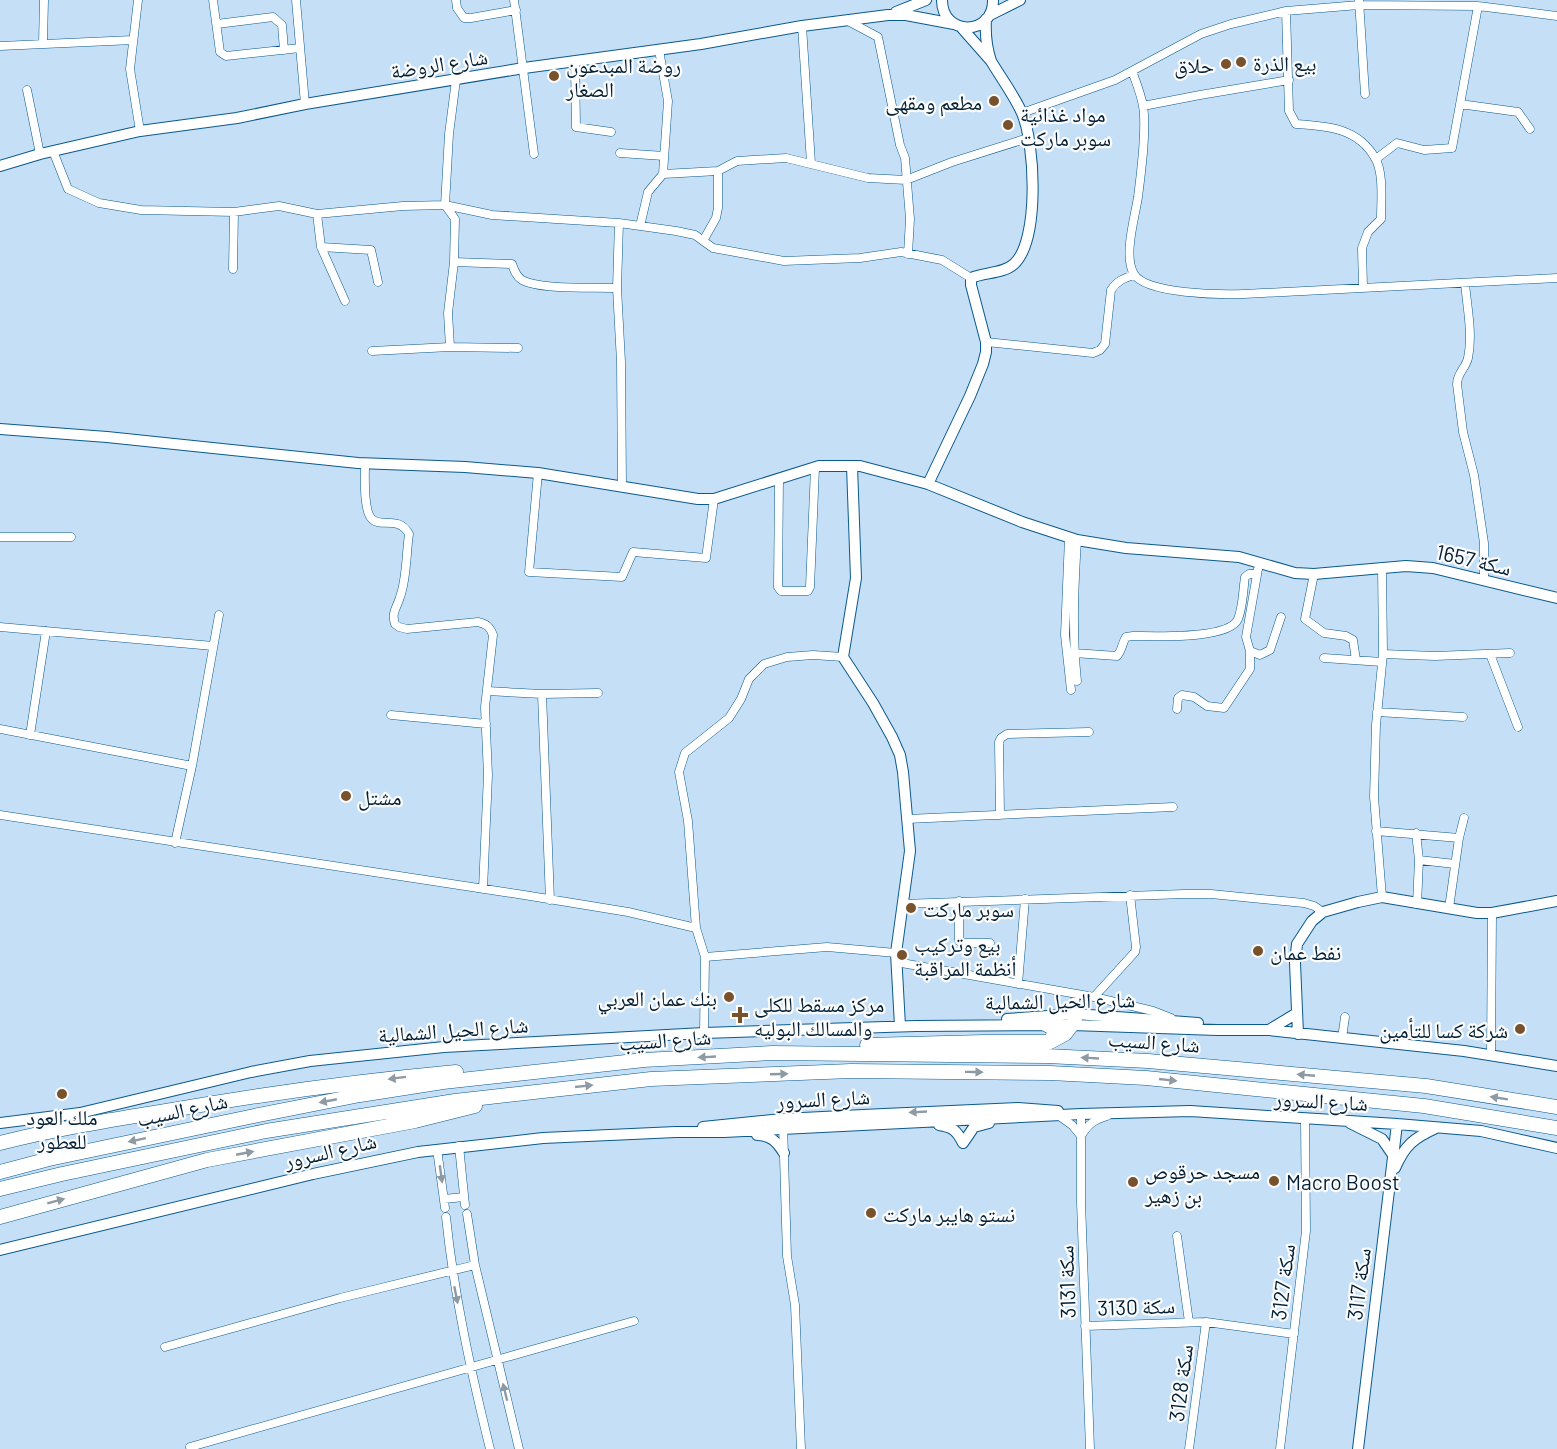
<svg xmlns="http://www.w3.org/2000/svg" width="1557" height="1449" viewBox="0 0 1557 1449" font-family="Barlow,'Noto Naskh Arabic',sans-serif">
<rect width="100%" height="100%" fill="#c4dff6"/>
<g fill="none" stroke-linecap="round" stroke-linejoin="round">
<defs>
<path id="street" d="M138,0L130,69L140,131
M213,0L220,52L226,56L300,48
M296,0L305,104
M456,0L457,8L464,18H471L516,10
M514,0L534,154
M1359,0L1365,94
M1286,11L1289,111L1296,124C1328,126 1358,128 1375,158C1384,172 1381,203 1381,219L1368,232L1362,248L1363,287
M848,21L878,37L900,145L905,158L910,219L908,254
M217,24L273,17L282,25L284,50
M802,26L811,163
M43,43L44,0
M0,46L133,40
M659,50L668,101L663,174
M575,63L576,127L611,132
M1132,71C1136,82 1141,94 1143,106C1147,129 1141,173 1138,197C1135,217 1123,256 1134,274C1146,294 1221,295 1244,294L1557,278
M456,80L449,134L445,205L455,219L454,262L448,313L450,347L518,348
M27,90L40,154
M1460,104L1518,112L1530,129
M1143,106L1200,95L1289,80
M1022,113L1115,80L1201,34L1231,24L1286,11L1359,5L1478,6L1557,16
M53,151L68,189L99,203L141,210L234,212L279,206L317,214L403,206L445,205L492,215L619,223L676,231L695,235L713,248L784,261L860,258L901,252L942,260L971,278
M620,153L664,156
M1376,159L1397,143L1424,150L1452,148L1478,6
M317,214L321,247L345,301
M640,226L648,192L663,174L718,171L737,161L786,158L868,178L906,180L952,162L1028,138
M703,241L716,218L718,208V171
M321,247L371,250L378,282
M454,262L512,264C514,270 516,276 522,280C540,290 594,287 617,288L619,223
M233,269L234,212
M1465,283C1467,307 1473,334 1468,358C1466,368 1457,373 1457,384L1463,432L1474,475L1484,543V581
M617,288L621,362L622,487
M986,342L1093,353L1100,350L1105,344L1111,290C1117,281 1124,278 1134,275
M372,351L450,347
M365,464C365,475 363,511 372,519C380,528 399,515 409,534C406,554 407,578 400,597C397,608 391,612 395,624L399,627L407,629L478,622C487,624 490,627 493,635L485,707L488,775L483,889
M538,473L529,572L622,577L633,552L706,558L714,499
M779,479L778,587L781,591H808L810,587L815,468
M0,537H71
M1069,538L1065,635L1071,690
M1382,567L1383,654L1376,725L1374,797L1382,897
M1314,574L1305,619L1324,633L1346,636L1353,640L1356,660
M0,627L213,646
M1250,651L1260,655L1270,650L1281,617
M1074,653L1117,656C1122,651 1122,643 1126,637L1133,636C1153,636 1229,640 1238,619C1243,607 1243,590 1245,577L1249,574L1257,573
M1383,654L1435,656L1510,653
M1490,654L1518,727
M1324,658L1382,662
M1077,681C1072,634 1074,587 1077,540
M487,691L542,694L598,693
M542,694L550,900
M1177,709L1178,698L1182,695L1194,697L1207,706L1224,708L1250,669V651L1246,637L1258,569
M1377,712L1463,717
M391,715L486,724
M0,729L192,766
M30,735L46,631
M0,815L524,895L628,912L696,928
M1000,815L999,742L1001,738L1007,734L1089,732
M907,819L1173,807
M1376,831L1459,838
M1416,833L1419,860L1417,904
M175,843L192,766L219,615
M1419,860L1455,864
M959,901V940L961,943H990
M902,904L1184,894H1211L1304,903L1314,906L1323,912
M1449,908L1459,838L1464,818
M705,957L827,947L896,953
M896,962L1094,997L1153,1011L1171,1018
M1018,984L1025,899
M1075,994L1076,1014
M1094,997L1135,952L1136,947L1130,895
M704,1033L705,957L696,928L688,821L679,772L685,753L729,718L741,699L749,679L764,664L787,657L813,655L843,657
M1342,1038L1345,1017
M1491,1056L1492,913
M1081,1114V1202L1090,1449
M1058,1115L1072,1125L1081,1136C1088,1124 1094,1120 1107,1116
M783,1124L787,1256L795,1305L801,1449
M459,1146L465,1205
M437,1149L445,1208
M444,1199L464,1197
M467,1214L475,1265L519,1449
M446,1217C454,1295 471,1372 490,1449
M1177,1236L1189,1322
M1085,1326L1206,1322L1294,1334
M165,1347L340,1298L475,1265
M190,1447L634,1321
M1189,1449L1206,1322
M1280,1449L1306,1231L1305,1118"/>
<path id="secondary" d="M942,0C942,37 994,36 993,0
M896,12L926,0
M990,15L1020,0
M961,27L991,61C986,46 985,35 986,19
M0,166L40,154L140,131L237,118L305,104L524,68L701,44L802,26L888,15H906L954,24
M0,429L107,437L358,463L465,467L538,473L698,499H714L819,466H860L928,484L1022,522L1077,540L1126,548L1239,557L1295,573L1314,574L1406,566L1433,568L1557,598
M852,466L856,578L843,657L873,703L892,737L900,755L903,772L910,851L896,953L900,1026
M928,484L970,396L983,364L986,352V342L971,285V278C984,272 1003,274 1014,264C1040,240 1035,143 1022,113C1014,95 1001,78 991,61
M1007,1019L1076,1014L1198,1023
M1269,1030L1297,1013
M1298,1034L1295,963L1297,944L1312,921L1323,912L1358,902L1382,897L1477,913H1492L1557,901
M0,1123L80,1113L251,1072L310,1061L444,1047L704,1033L916,1026L1072,1025L1217,1030H1269L1464,1051L1557,1066
M1350,1123L1382,1139L1393,1155
M939,1125C953,1127 957,1131 963,1143
M703,1127L782,1119L884,1114L1018,1108L1058,1111
M757,1135C771,1135 777,1142 784,1153
M963,1143L974,1127L989,1123
M1395,1168C1405,1145 1414,1138 1436,1128
M0,1250L313,1174L418,1152L543,1138L676,1132H724L1081,1114L1190,1111L1397,1124L1481,1131L1557,1148
M1358,1449L1397,1124"/>
<path id="highway" d="M1047,1025L1053,1028L1055,1032L1050,1042
M867,1045L984,1042H1050L1065,1034L1074,1022L1076,1014
M0,1143C55,1129 110,1120 166,1111C262,1094 359,1081 456,1072
M0,1172L49,1159L254,1116L360,1095L443,1082L644,1060L772,1053L1047,1056L1148,1061L1426,1086L1557,1107
M0,1189L62,1174L266,1131L455,1101L651,1079L851,1071L1050,1073L1146,1078L1424,1106L1557,1128
M0,1217L207,1160L415,1121L475,1106"/>
</defs>
<use href="#street" stroke="#0b5a8d" stroke-width="9"/>
<use href="#secondary" stroke="#0b5a8d" stroke-width="12"/>
<use href="#highway" stroke="#0b5a8d" stroke-width="15"/>
<use href="#street" stroke="#fff" stroke-width="8"/>
<use href="#secondary" stroke="#fff" stroke-width="10"/>
<use href="#highway" stroke="#fff" stroke-width="14"/>
</g>
<defs><path id="oneway-solid" d="M-6-.8H1V-3.2L6.5 0L1 3.2V.8H-6Z" transform="scale(1.5)"/></defs>
<g fill="#8d9aa4">
<use href="#oneway-solid" transform="translate(707 1057) rotate(177)"/>
<use href="#oneway-solid" transform="translate(1090 1058) rotate(-177)"/>
<use href="#oneway-solid" transform="translate(974 1072) rotate(1)"/>
<use href="#oneway-solid" transform="translate(779 1074) rotate(-2)"/>
<use href="#oneway-solid" transform="translate(1306 1075) rotate(-175)"/>
<use href="#oneway-solid" transform="translate(397 1078) rotate(173)"/>
<use href="#oneway-solid" transform="translate(1168 1080) rotate(6)"/>
<use href="#oneway-solid" transform="translate(584 1086) rotate(-6)"/>
<use href="#oneway-solid" transform="translate(1499 1098) rotate(-171)"/>
<use href="#oneway-solid" transform="translate(328 1101) rotate(169)"/>
<use href="#oneway-solid" transform="translate(918 1112) rotate(177)"/>
<use href="#oneway-solid" transform="translate(137 1140) rotate(168)"/>
<use href="#oneway-solid" transform="translate(245 1153) rotate(-11)"/>
<use href="#oneway-solid" transform="translate(441 1174) rotate(82)"/>
<use href="#oneway-solid" transform="translate(56 1201) rotate(-15)"/>
<use href="#oneway-solid" transform="translate(456 1295) rotate(79)"/>
<use href="#oneway-solid" transform="translate(505 1392) rotate(-104)"/>
</g>
<g fill="#77522d" stroke="#fcfcfc" stroke-width="2">
<circle cx="1241" cy="62" r="6"/>
<circle cx="1226" cy="64" r="6"/>
<circle cx="554" cy="76" r="6"/>
<circle cx="994" cy="101" r="6"/>
<circle cx="1008" cy="125" r="6"/>
<circle cx="346" cy="796" r="6"/>
<circle cx="911" cy="908" r="6"/>
<circle cx="1258" cy="951" r="6"/>
<circle cx="902" cy="955" r="6"/>
<circle cx="729" cy="997" r="6"/>
<path d="M737 1006h6v6h6v6h-6v6h-6v-6h-6v-6h6z"/>
<circle cx="1520" cy="1029" r="6"/>
<circle cx="62" cy="1094" r="6"/>
<circle cx="1274" cy="1181" r="6"/>
<circle cx="1133" cy="1182" r="6"/>
<circle cx="871" cy="1213" r="6"/>
</g>
<g text-anchor="middle" dominant-baseline="central" stroke-width="4.5" stroke-linejoin="round" paint-order="stroke">
<g font-size="21" fill="#021f35" stroke="#fcfcfc" text-anchor="start">
<text x="1253" y="62">بيع الذرة</text>
<text x="566" y="64">روضة المبدعون<tspan x="566" dy="24">الصغار</tspan></text>
<text x="1214" y="64" text-anchor="end">حلاق</text>
<text x="982" y="101" text-anchor="end">مطعم ومقهى</text>
<text x="1020" y="113">مواد غذائية<tspan x="1020" dy="24">سوبر ماركت</tspan></text>
<text x="358" y="796">مشتل</text>
<text x="923" y="908">سوبر ماركت</text>
<text x="914" y="943">بيع وتركيب<tspan x="914" dy="24">أنظمة المراقبة</tspan></text>
<text x="1270" y="951">نفط عمان</text>
<text x="717" y="997" text-anchor="end">بنك عمان العربي</text>
<text x="754" y="1003">مركز مسقط للكلى<tspan x="754" dy="24">والمسالك البوليه</tspan></text>
<text x="1508" y="1029" text-anchor="end">شركة كسا للتأمين</text>
<text x="62" y="1116" text-anchor="middle">ملك العود<tspan x="62" dy="24">للعطور</tspan></text>
<text x="1145" y="1170">مسجد حرقوص<tspan x="1145" dy="24">بن زهير</tspan></text>
<text x="1286" y="1181">Macro Boost</text>
<text x="883" y="1213">نستو هايبر ماركت</text>
</g>
<g font-size="21" fill="#021f35" stroke="#fcfcfc">
<text transform="translate(439 63) rotate(-9)">شارع الروضة</text>
<text transform="translate(1474 559) rotate(13)">سكة 1657</text>
<text transform="translate(1060 1000) rotate(-1)">شارع الحيل الشمالية</text>
<text transform="translate(453 1029) rotate(-4)">شارع الحيل الشمالية</text>
<text transform="translate(665 1039) rotate(-4)">شارع السيب</text>
<text transform="translate(1154 1041) rotate(4)">شارع السيب</text>
<text transform="translate(823 1098) rotate(-3)">شارع السرور</text>
<text transform="translate(1321 1100) rotate(3)">شارع السرور</text>
<text transform="translate(182 1109) rotate(-12)">شارع السيب</text>
<text transform="translate(330 1150) rotate(-13)">شارع السرور</text>
<text transform="translate(1066 1282) rotate(-92)">سكة 3131</text>
<text transform="translate(1282 1282) rotate(-83)">سكة 3127</text>
<text transform="translate(1358 1284) rotate(-83)">سكة 3117</text>
<text transform="translate(1136 1306) rotate(-2)">سكة 3130</text>
<text transform="translate(1180 1383) rotate(-83)">سكة 3128</text>
</g>
</g>
</svg>
